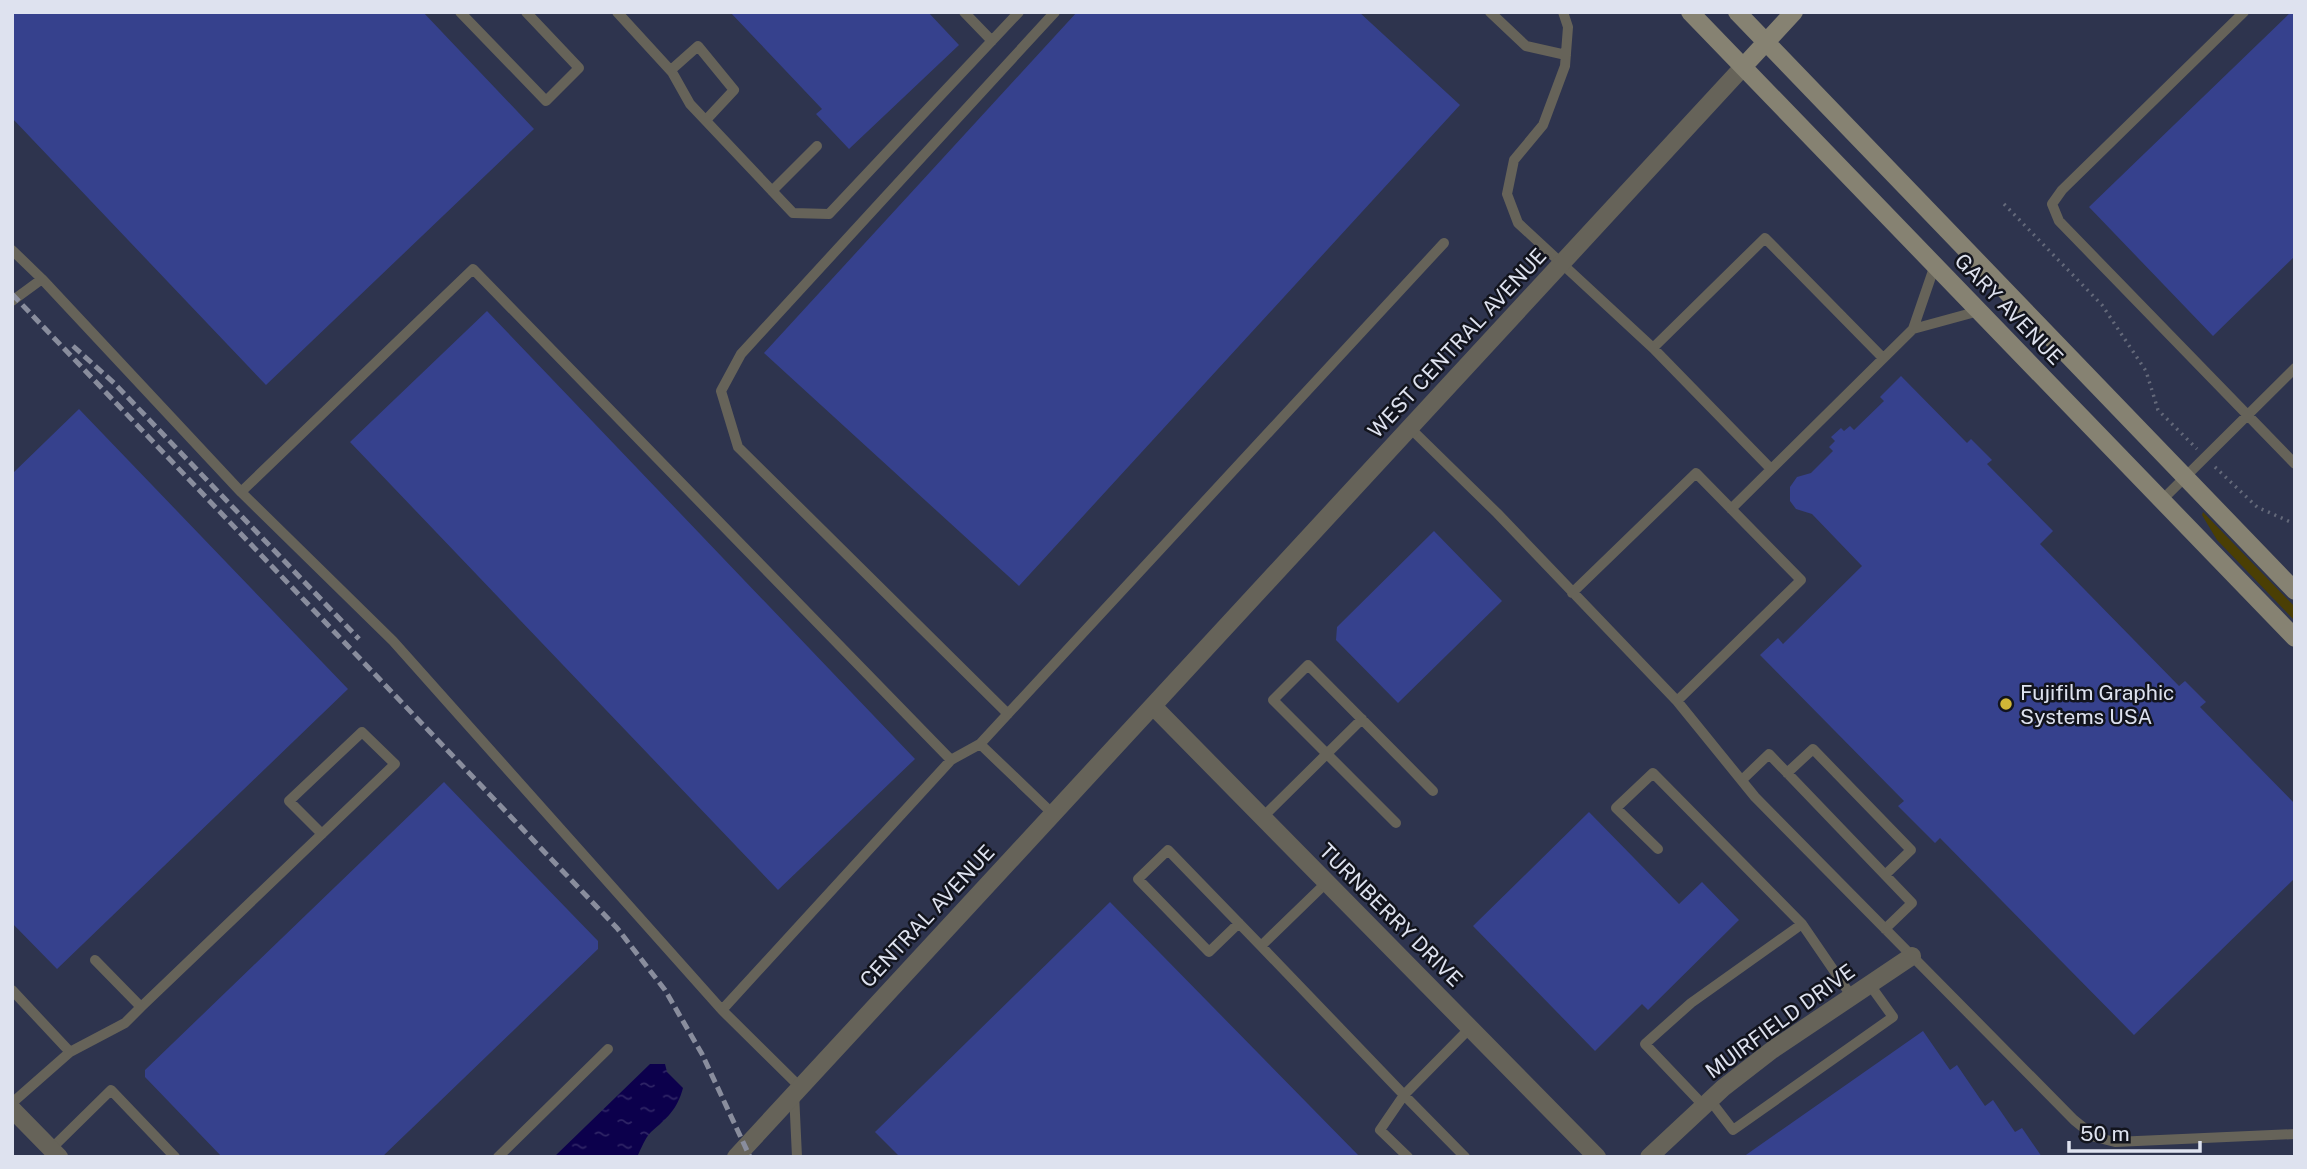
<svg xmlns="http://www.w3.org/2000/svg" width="2307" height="1169" viewBox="0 0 2307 1169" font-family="'Public Sans',sans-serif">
<defs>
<pattern id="water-ripples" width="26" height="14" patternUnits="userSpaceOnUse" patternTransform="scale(1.75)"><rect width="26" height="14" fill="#0c004c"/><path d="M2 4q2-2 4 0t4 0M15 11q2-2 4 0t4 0" fill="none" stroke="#2f2566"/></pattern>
</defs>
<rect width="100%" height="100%" fill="#262b3f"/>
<path fill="#2e344e" d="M12,12H2295V1157H12Z"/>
<path fill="#4b3f04" d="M2203,512L2295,607V621L2217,540L2202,515Z"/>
<path fill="url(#water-ripples)" d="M650,1064H665L667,1072L683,1088C677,1110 667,1118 651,1132C645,1138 641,1149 637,1157H554Z"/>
<path fill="#36418d" d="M12,12H423L534,129L266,385L12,118Z
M730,12H928L959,45L849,149L816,114L822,109Z
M1077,12H1359L1460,105L1019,586L764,353Z
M2291,12H2295V256L2213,336L2089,207Z
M487,311L915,759L778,890L350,442Z
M1901,376L1967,443L1971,439L1992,460L1987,464L2053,531L2040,544L2179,686L2185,681L2206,702L2200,707L2295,804V878L2134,1035L1940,838L1935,843L1898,806L1904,801L1760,655L1778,638L1783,644L1862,566L1812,514L1796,509L1790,501V487L1797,477L1811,473L1833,451L1829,447L1835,441L1831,437L1841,428L1844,431L1850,426L1854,430L1884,401L1880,397Z
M79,409L348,689L57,969L12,923V474Z
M1434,531L1502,601L1398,703L1336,640L1337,627Z
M444,782L598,941V949L382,1157H222L145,1077V1070Z
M1589,812L1679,904L1702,882L1739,920L1648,1010L1642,1004L1595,1051L1473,926Z
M1110,902L1360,1157H900L875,1132Z
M1923,1031L1950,1070L1957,1065L1985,1106L1993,1100L2015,1132L2022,1128L2042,1157H1743Z"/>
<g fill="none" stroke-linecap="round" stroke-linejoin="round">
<path stroke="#64697a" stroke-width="3.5" stroke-dasharray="2 5" stroke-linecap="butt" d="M2004,204L2102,305L2146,371L2158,410L2197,449
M2215,467L2257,507L2295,524"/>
<path stroke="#666359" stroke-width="10" d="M460,12L546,101L579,68L526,12
M617,12L672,72L690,104L793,213L829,214L1019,12
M964,12L992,41
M1490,12L1526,46L1566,55
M1563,12L1568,27L1565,66L1543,125L1514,160L1507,194L1518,223L1653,348
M2244,12L2062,190L2052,204L2059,221L2295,464
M671,70L698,46L734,90L706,120
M772,191L817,146
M12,250L42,279
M12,301L42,279L241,492
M1913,329L1979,311
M1409,427L1497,513L1677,701L1755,797L2074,1120L2095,1137L2115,1142L2295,1134
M1771,469L1653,348L1765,238L1883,358
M2162,500L2295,368
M1731,509L1913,329L1935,265
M1572,593L1696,473L1801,580L1677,701
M1008,714L738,447L721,391L741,354L1055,12
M980,744L1444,243
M1787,773L1813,749L1911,850L1885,875
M1742,780L1769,754L1912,903L1885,929
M1263,817L1362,719
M1396,823L1273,700L1308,665L1433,791
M1658,849L1616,808L1653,773L1802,924
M1239,923L1209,952L1138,879L1168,850L1261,946L1327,882
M1261,946L1404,1095L1470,1028
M95,960L141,1007
M12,990L70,1052
M722,1010L393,641L241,492L473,269L951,760
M800,1087L722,1010L951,760L980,744L1053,814
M794,1093L797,1157
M1710,1100L1733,1130L1893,1017L1870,985
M12,1103L70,1052L125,1023L141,1007L395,764L362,732L289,801L322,834
M1704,1106L1645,1044L1691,1003L1802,924L1852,997
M51,1149L111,1090L175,1157
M498,1157L608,1049
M1408,1157L1380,1130L1404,1095L1465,1157"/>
<path stroke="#666359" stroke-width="18" d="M1153,706L1597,1157
M12,1109L59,1157
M736,1157L1743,67
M1649,1157L1723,1088L1772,1050L1912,956"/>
<path stroke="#868272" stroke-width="18" d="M1690,12L2295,638
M1737,12L2295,591
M1743,67L1794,12"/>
<path stroke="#898d9d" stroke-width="5" stroke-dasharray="10 5" stroke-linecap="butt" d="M12,294L617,928L665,990L702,1054L750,1157
M73,346L114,383L359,639"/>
</g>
<circle fill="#d1b736" stroke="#12141d" stroke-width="2.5" cx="2006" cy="704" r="7"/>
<g text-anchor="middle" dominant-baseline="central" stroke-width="5" stroke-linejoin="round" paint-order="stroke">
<g font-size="21" fill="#dee2ef" stroke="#12141d">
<text transform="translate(2009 309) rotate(46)">GARY AVENUE</text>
<text transform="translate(1457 343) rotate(-47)">WEST CENTRAL AVENUE</text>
<text transform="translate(1391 915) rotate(45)">TURNBERRY DRIVE</text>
<text transform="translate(927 916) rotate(-47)">CENTRAL AVENUE</text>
<text transform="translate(1780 1021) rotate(-36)">MUIRFIELD DRIVE</text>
</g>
<g font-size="21" fill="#dee2ef" stroke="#12141d" text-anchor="start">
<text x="2020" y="692">Fujifilm Graphic<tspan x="2020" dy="24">Systems USA</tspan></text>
</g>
</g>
<rect width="2307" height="1169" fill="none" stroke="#dee2ef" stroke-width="28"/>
<path d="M2069 1141v10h131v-10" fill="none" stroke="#dee2ef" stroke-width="3.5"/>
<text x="2080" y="1141" font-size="21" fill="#dee2ef" stroke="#12141d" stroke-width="5" paint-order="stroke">50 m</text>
</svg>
